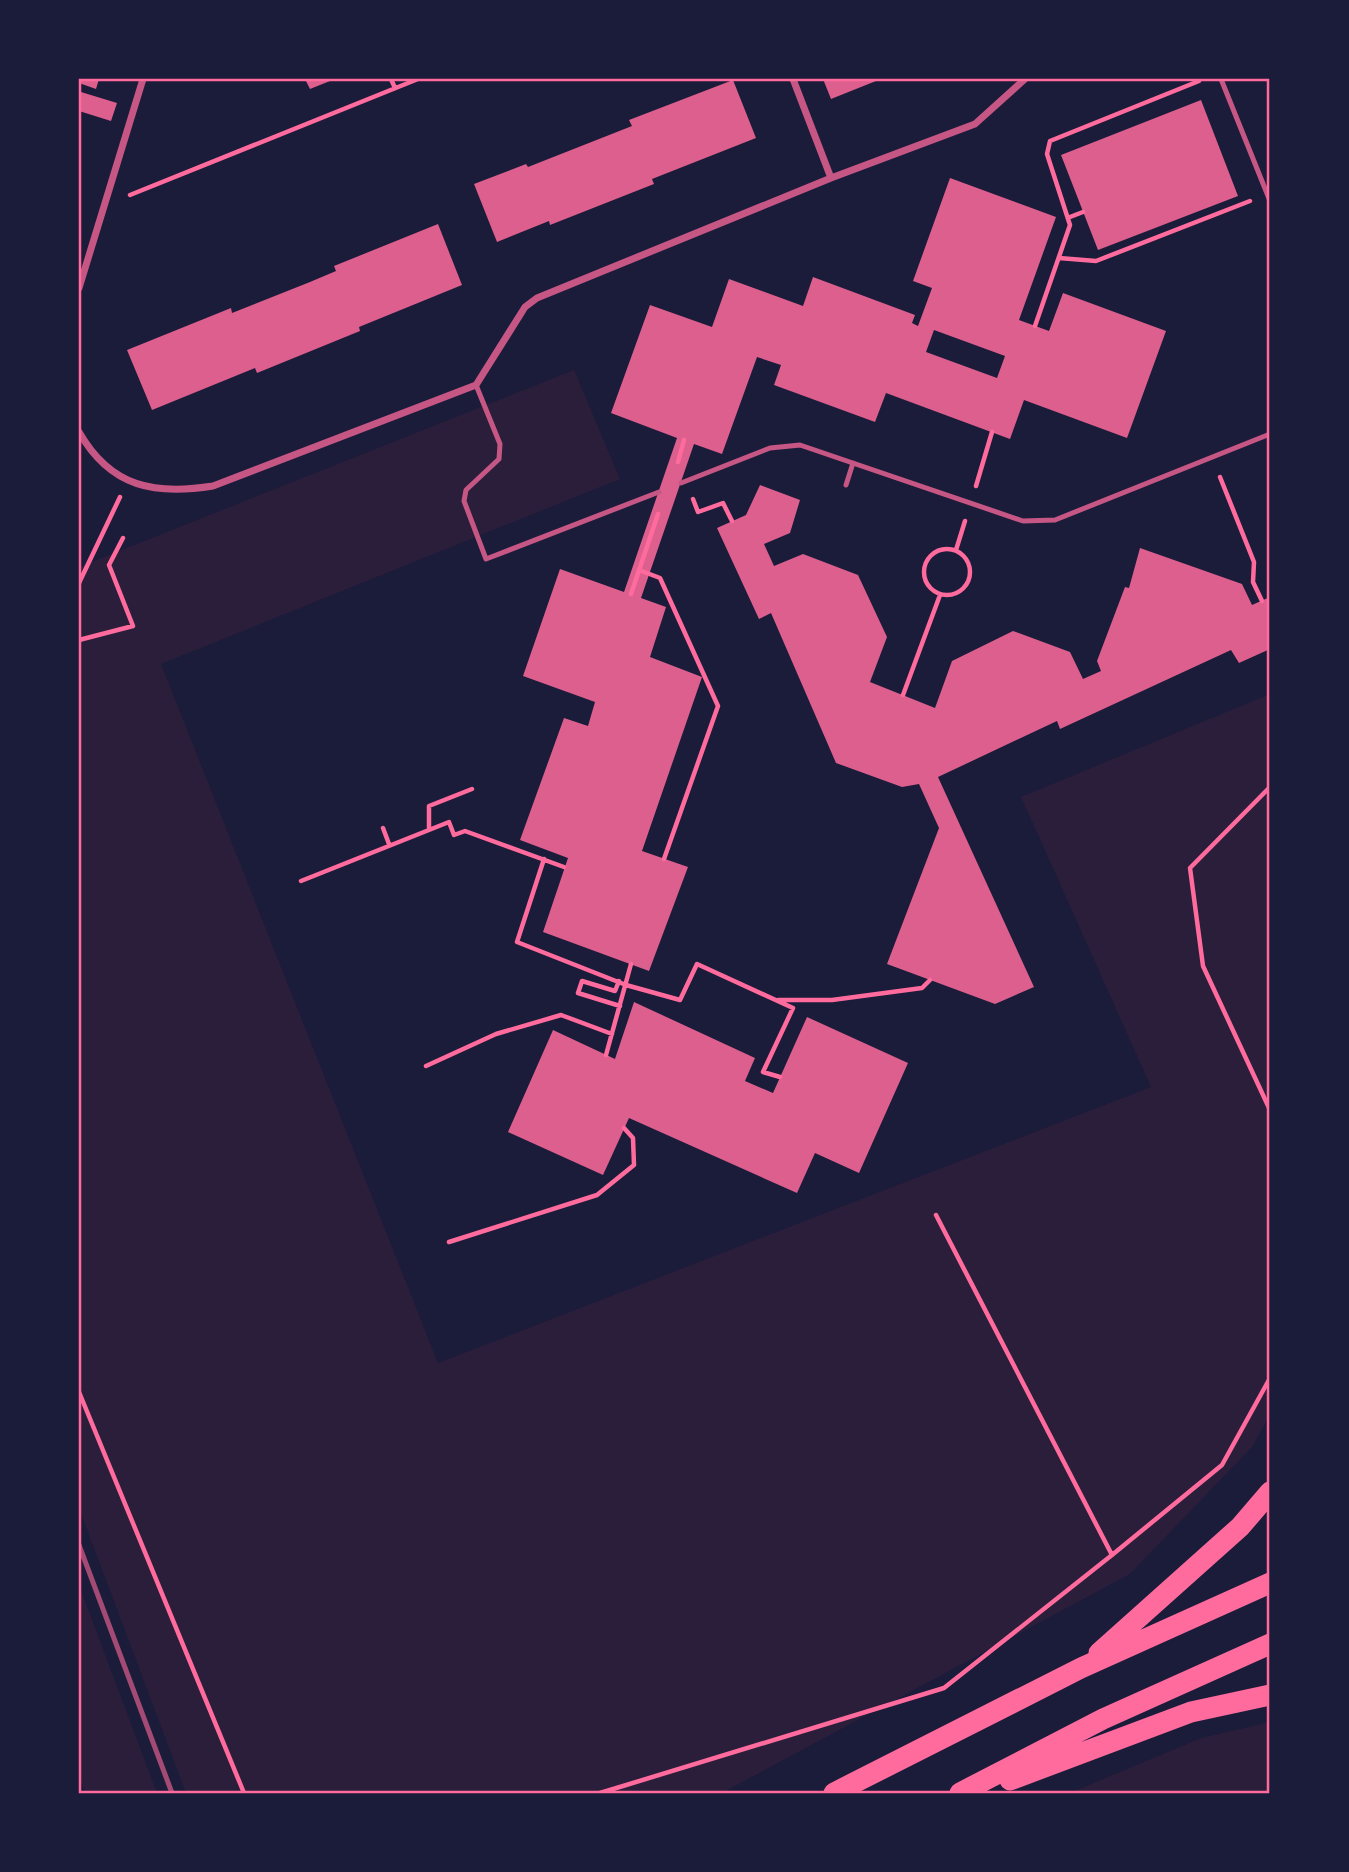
<svg xmlns="http://www.w3.org/2000/svg" width="1349" height="1872" viewBox="0 0 1349 1872" font-family="Helvetica,sans-serif">
<rect width="100%" height="100%" fill="#1b1b3a"/>
<path fill="#2a1e3b" d="M574,370L620,479L161,664L438,1363L1151,1087L1021,797L1270,694V1414L1253,1446L1130,1574L722,1793H186L79,1508V567Z
M79,1585L152,1780L157,1793H85L79,1776Z
M1270,1722V1793H1070L1201,1738Z"/>
<path fill="#dd5f8e" fill-rule="evenodd" d="M79,79H99L96,89L79,83Z
M305,79H335L310,89Z
M823,79H881L831,99Z
M733,80L756,138L652,179L654,184L550,225L549,221L497,242L474,184L526,164L528,167L632,126L629,120Z
M81,92L117,103L111,121L79,111Z
M1201,100L1238,196L1098,250L1061,155Z
M950,178L1056,217L1019,320L1049,331L1063,293L1166,331L1127,438L1024,400L1010,439L886,393L875,422L774,385L781,365L757,357L722,454L694,444L641,598L666,607L650,657L702,677L642,851L688,867L649,971L543,932L568,858L520,840L564,718L588,726L595,702L523,676L560,569L624,592L677,438L611,413L650,305L712,327L729,279L803,306L813,277L915,315L912,323L918,326L932,288L913,281ZM934,330L1005,356L997,378L926,352Z
M438,224L462,285L359,327L360,331L257,373L255,368L152,410L127,350L231,308L232,313L310,282L336,271L334,266Z
M760,485L800,500L790,533L764,544L774,566L803,554L858,575L887,637L870,682L935,708L952,661L1013,631L1070,652L1083,679L1101,671L1097,661L1125,587L1129,588L1140,548L1242,584L1252,605L1270,597V649L1239,663L1231,650L1060,729L1057,721L938,777L1034,987L995,1004L887,964L939,828L919,784L902,787L836,763L771,613L759,619L717,528L746,515Z
M634,1002L755,1058L745,1081L773,1093L807,1017L908,1063L859,1173L815,1153L797,1193L629,1118L603,1175L508,1132L553,1030L615,1059Z"/>
<g fill="none" stroke-linecap="round" stroke-linejoin="round">
<path stroke="#ff6b9d" stroke-width="4.5" d="M391,79L395,88
M130,195L418,79
M1070,217L1083,212
M1059,258L1096,261L1250,201
M1035,326L1070,225L1047,154L1050,141L1199,81
M678,462L684,440
M1220,477L1254,562L1253,582L1262,601
M976,486L992,432
M693,499L698,512L723,503L732,521
M924 572a23 23 0 1 1 46 0a23 23 0 1 1-46 0Z
M956,550L965,521
M639,570L660,578L718,706L664,859
M79,583L120,497
M631,594L658,514
M79,640L133,626L109,565L123,538
M903,695L940,595
M1270,787L1190,868L1203,966L1270,1110
M383,828L389,844
M429,829V806L472,789
M544,859L517,942L626,985L680,1000L697,964L793,1008L763,1072L780,1077
M301,881L449,822L454,835L465,831L564,867
M619,981L615,991L582,981L578,993L620,1006
M778,1000H832L922,988L930,980
M606,1055L631,964
M426,1066L496,1034L561,1015L612,1034
M449,1242L597,1195L634,1165L633,1138L624,1128
M79,1392L244,1793
M1112,1555L1222,1465L1270,1378
M600,1793L944,1688L1112,1555L936,1215"/>
<path stroke="#c65784" stroke-width="5" d="M1221,79L1270,201
M476,385L500,444L499,459L466,490L464,501L486,559L659,492
M681,483L770,448L800,445L1023,521L1055,520L1270,434
M846,485L853,463"/>
<path stroke="#c65784" stroke-width="7" d="M793,79L831,178
M79,288L143,79
M79,432C111,488 155,495 213,486L476,385L525,307L537,298L831,178L975,124L1025,79"/>
<path stroke="#ff6b9d" stroke-width="21" d="M1099,1653L1240,1527L1270,1492
M1010,1780L1191,1712L1270,1695
M834,1793L1081,1668L1270,1583
M960,1793L1103,1719L1270,1644"/>
<path stroke="#a44b75" stroke-width="5" d="M79,1545L172,1793"/>
</g>
<rect width="1349" height="1872" fill="none" stroke="#1b1b3a" stroke-width="161"/>
<rect x="80" y="80" width="1188" height="1712" fill="none" stroke="#ff6b9d" stroke-width="2.5"/>
</svg>
